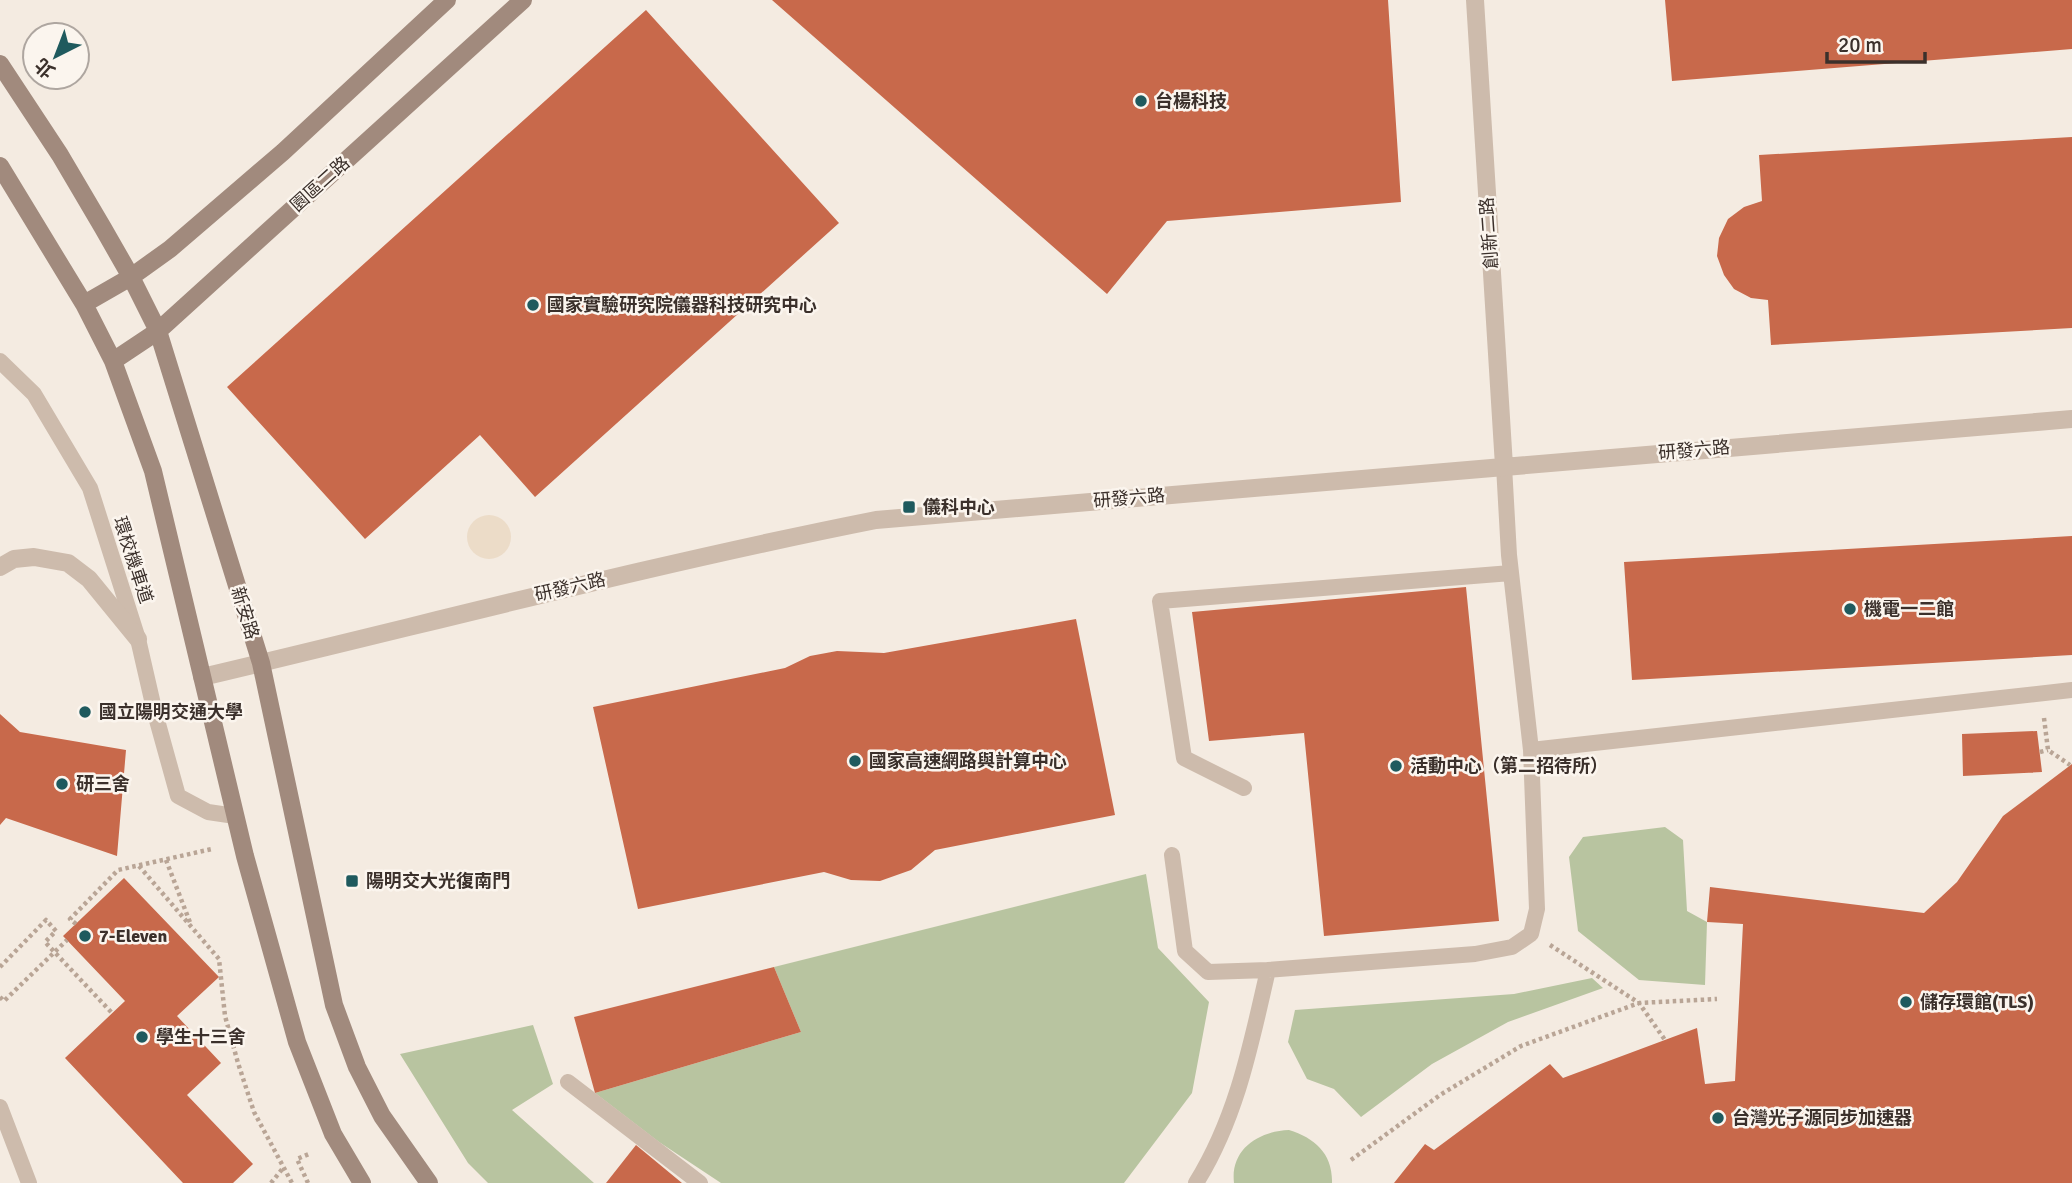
<svg xmlns="http://www.w3.org/2000/svg" width="2072" height="1183" viewBox="0 0 2072 1183" font-family="Signika,'Noto Sans TC',sans-serif">
<rect width="100%" height="100%" fill="#f4ebe1"/>
<path fill="#b8c4a0" d="M1665,827L1683,840L1687,911L1707,922L1705,985L1639,980L1578,931L1569,857L1583,837Z
M1146,874L1158,948L1209,1002L1192,1093L1124,1183H721L659,1142L595,1093L801,1032L774,967Z
M1592,978L1603,988L1508,1022L1432,1064L1361,1117L1334,1089L1307,1079L1288,1042L1295,1010L1514,994Z
M533,1025L553,1084L512,1110L594,1183H488L468,1163L400,1054Z
M1289,1130C1315,1138 1333,1154 1332,1183H1234C1230,1149 1259,1131 1289,1130Z"/>
<path fill="#ecdcc8" d="M467 537a22 22 0 1 1 44 0a22 22 0 1 1-44 0Z"/>
<path fill="#c8694b" d="M772,0H1388L1401,202L1167,221L1107,294Z
M1665,0H2072V49L1672,81Z
M646,10L839,223L535,497L480,435L365,539L227,387Z
M2072,137V328L1771,345L1768,300L1751,298L1734,289L1724,275L1717,256L1719,238L1728,219L1744,207L1762,201L1759,155Z
M2072,536V655L1632,680L1624,562Z
M1466,587L1499,921L1324,936L1304,733L1209,741L1192,612Z
M1076,619L1115,815L935,850L911,870L880,881L851,880L824,872L638,909L593,707L785,668L810,656L837,651L884,653Z
M0,714L20,732L126,750L117,856L6,818L0,825Z
M2037,731L2042,772L1963,776L1962,734Z
M2072,764V1183H1394L1425,1144L1434,1150L1550,1064L1563,1078L1697,1028L1705,1084L1735,1081L1743,924L1707,922L1710,887L1924,913L1957,882L2003,816Z
M124,878L219,977L177,1016L221,1063L187,1095L253,1164L233,1183H183L65,1058L125,1001L63,936Z
M774,967L801,1032L595,1093L574,1017Z
M636,1145L682,1183H606Z"/>
<g fill="none" stroke-linecap="round" stroke-linejoin="round">
<path stroke="#b9a596" stroke-width="4.5" stroke-dasharray="3.5 3.5" stroke-linecap="butt" d="M2044,718L2048,750L2070,765
M2040,752L2048,750
M166,860L191,925
M139,866L219,959L225,1016L238,1063L254,1112L292,1183
M76,924L70,919L118,870L212,849
M1550,945L1639,1003L1717,999
M0,967L46,920L56,931L45,942L112,1013
M0,997L4,1001L67,940
M1351,1160L1440,1095L1521,1046L1639,1003L1665,1040
M271,1183L283,1168
M308,1183L297,1159L309,1154"/>
<path stroke="#cdbbac" stroke-width="16" d="M0,361L34,394L90,488L138,639L155,713L178,796L208,812L235,816
M1531,750L2072,690
M1244,788L1184,758L1160,601L1511,573
M1172,855L1185,951L1208,972L1268,970
M568,1082L700,1183
M0,1107L29,1183
M1196,1183C1237,1117 1251,1044 1268,970L1475,954L1512,947L1531,934L1537,909L1531,750L1509,555L1504,466"/>
<path stroke="#cdbbac" stroke-width="18" d="M1475,0L1504,466
M0,567L14,559L34,557L68,563L89,579L138,639
M202,677C427,624 649,565 876,520L2072,419"/>
<path stroke="#a18a7d" stroke-width="18" d="M0,64L60,155L103,228L131,277L158,331L261,663L334,1005L357,1067L382,1116L429,1183
M0,166L84,304L113,361L153,471L245,856L297,1042L333,1134L362,1183
M84,304L131,277L170,249L283,152L447,0
M113,361L158,331L523,0"/>
</g>
<g fill="#1f5a5e" stroke="#fbf5ee" stroke-width="2.5">
<circle cx="1141" cy="101" r="7"/>
<circle cx="533" cy="305" r="7"/>
<rect x="902" y="500" width="14" height="14" rx="3.5"/>
<circle cx="1850" cy="609" r="7"/>
<circle cx="85" cy="712" r="7"/>
<circle cx="855" cy="761" r="7"/>
<circle cx="1396" cy="766" r="7"/>
<circle cx="62" cy="784" r="7"/>
<rect x="345" y="874" width="14" height="14" rx="3.5"/>
<circle cx="85" cy="936" r="7"/>
<circle cx="1906" cy="1002" r="7"/>
<circle cx="142" cy="1037" r="7"/>
<circle cx="1718" cy="1118" r="7"/>
</g>
<g text-anchor="middle" dominant-baseline="central" stroke-width="5" stroke-linejoin="round" paint-order="stroke">
<g font-size="18" font-weight="bold" fill="#3b302b" stroke="#fbf5ee" text-anchor="start">
<text x="1155" y="101">台楊科技</text>
<text x="547" y="305">國家實驗研究院儀器科技研究中心</text>
<text x="923" y="507">儀科中心</text>
<text x="1864" y="609">機電一二館</text>
<text x="99" y="712">國立陽明交通大學</text>
<text x="869" y="761">國家高速網路與計算中心</text>
<text x="1410" y="766">活動中心（第二招待所）</text>
<text x="76" y="784">研三舍</text>
<text x="366" y="881">陽明交大光復南門</text>
<text x="99" y="936">7-Eleven</text>
<text x="1920" y="1002">儲存環館(TLS)</text>
<text x="156" y="1037">學生十三舍</text>
<text x="1732" y="1118">台灣光子源同步加速器</text>
</g>
<g font-size="18" fill="#3b302b" stroke="#fbf5ee">
<text transform="translate(320 184) rotate(-42)">園區二路</text>
<text transform="translate(1489 233) rotate(-94)">創新二路</text>
<text transform="translate(1694 450) rotate(-5)">研發六路</text>
<text transform="translate(1129 498) rotate(-5)">研發六路</text>
<text transform="translate(133 560) rotate(72)">環校機車道</text>
<text transform="translate(570 587) rotate(-13)">研發六路</text>
<text transform="translate(245 613) rotate(73)">新安路</text>
</g>
</g>
<g transform="translate(56 56) rotate(222)"><circle r="33" fill="#fbf5ee" stroke="#aea6a0" stroke-width="2"/>
<path d="M0-5L12 26L0 18L-12 26Z" fill="#1f5a5e"/>
<text y="-10" font-size="19" font-weight="bold" text-anchor="middle" fill="#3b302b">北</text>
</g>
<path d="M1827 52v10h98v-10" fill="none" stroke="#3b302b" stroke-width="3.5"/>
<text x="1838" y="52" font-size="21" fill="#3b302b" stroke="#fbf5ee" stroke-width="5" paint-order="stroke">20 m</text>
</svg>
